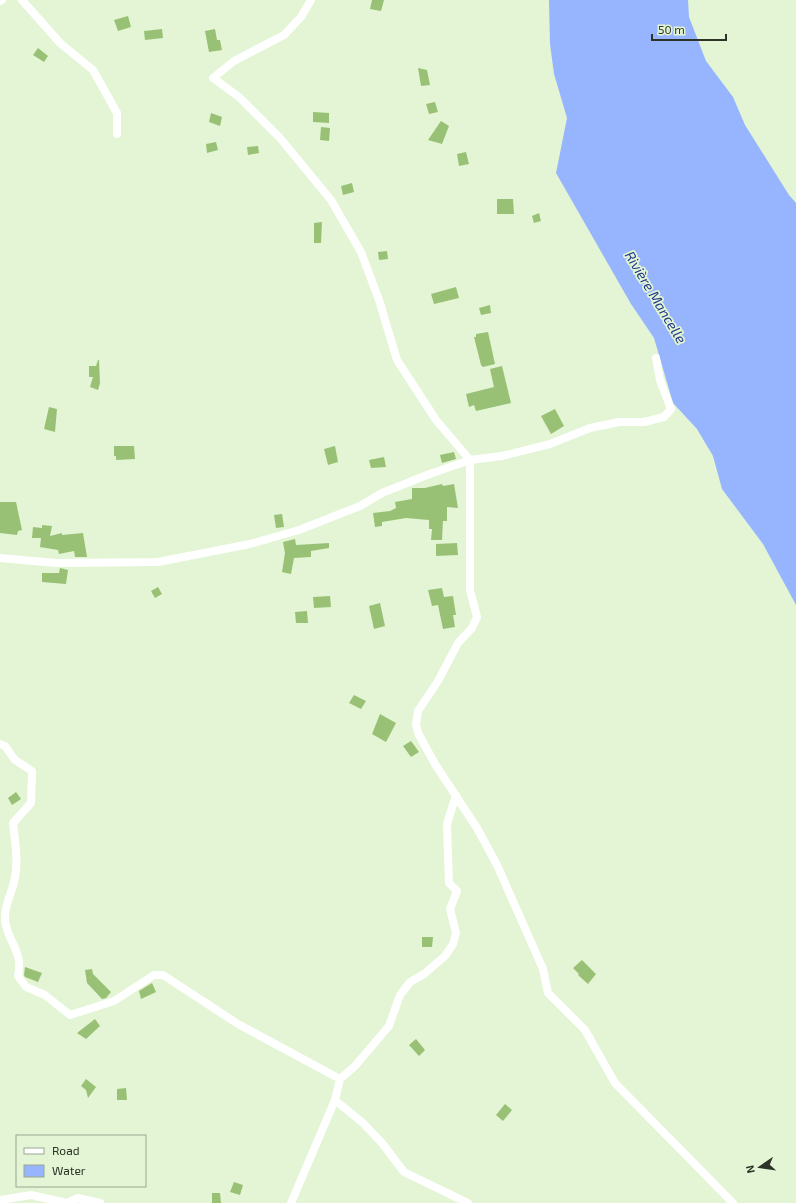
<svg xmlns="http://www.w3.org/2000/svg" width="796" height="1203" viewBox="0 0 796 1203" font-family="'Exo 2',sans-serif">
<rect width="100%" height="100%" fill="#e3f5d4"/>
<path fill="#97b5fe" d="M549,0H688L689,17L706,61L733,97L745,125L789,195L796,203V605L763,544L722,489L713,456L697,429L673,403L654,338L631,304L556,173L567,118L554,74L550,44Z"/>
<path fill="#99c175" d="M372,0H384L381,11L370,9Z
M128,16L131,27L118,31L114,20Z
M162,29L163,38L145,40L144,31Z
M215,29L217,40H220L222,50L209,52L205,31Z
M38,48L48,56L44,62L33,55Z
M418,68L427,70L430,85L421,86Z
M435,102L438,112L429,114L426,104Z
M313,112L329,113V123L313,122Z
M211,113L222,117L220,126L209,122Z
M441,121L449,126L442,144L428,140Z
M321,127L330,128L329,141L320,140Z
M216,142L218,150L207,153L206,144Z
M258,146L259,153L248,155L247,147Z
M466,152L469,164L459,166L457,154Z
M352,183L354,192L343,195L341,186Z
M497,199H513L514,214H497Z
M539,213L541,221L534,223L532,216Z
M322,222L321,243H314V223Z
M387,251L388,259L379,260L378,252Z
M456,287L459,298L434,304L431,294Z
M490,305L491,313L481,315L479,308Z
M488,332L495,364L483,367L481,365L474,337H476V334Z
M98,360H99L100,383L98,390L90,387L93,377H89V366H96Z
M502,366L511,403L476,411L474,405L469,407L466,394L494,387L490,369Z
M49,407L57,409L55,432L44,429Z
M555,409L564,426L551,434L541,416Z
M114,446H134L135,459L116,460V456H114Z
M335,446L338,462L328,465L324,449Z
M454,452L456,459L442,463L440,455Z
M384,457L386,467L371,468L369,460Z
M442,484L443,486L454,484L458,508L447,507V521H443L442,540H431L432,529H429V520L406,518L382,522V526L375,527L373,513L390,511L396,508L395,502L412,499V488H425Z
M0,502H16L22,530L18,531L17,535L0,533Z
M282,514L284,527L276,528L274,515Z
M42,525L52,526L50,536L62,533V535L83,533L87,557H75L74,551L59,554L58,550L40,547L41,538H32L33,527L42,528Z
M295,539L296,545L329,543V548L311,551V557L294,558L291,574L282,572L285,553L283,542Z
M457,543L458,555L436,556V544Z
M60,568L68,570L66,584L42,582V573H59Z
M158,587L162,594L155,598L151,591Z
M442,588L444,597L453,596L456,615H453L455,627L443,629L438,605L432,606L428,590Z
M330,596L331,607L314,608L313,597Z
M380,603L385,626L374,629L369,606Z
M307,611L308,623H296L295,612Z
M354,695L366,701L361,709L349,703Z
M380,714L396,723L386,742L372,734Z
M411,741L419,752L411,757L403,746Z
M16,792L21,799L12,805L8,798Z
M422,937H433L432,947H422Z
M582,960L596,974L588,984L578,975L579,974L573,968Z
M25,967L42,973L38,982L25,977L24,975Z
M92,969L93,974L111,992L106,998L102,999L87,983L85,970Z
M152,983L156,992L141,999L139,991Z
M95,1019L100,1026L86,1039L77,1033Z
M416,1039L425,1050L419,1056L409,1045Z
M86,1079L96,1087L88,1098L86,1090L81,1086Z
M126,1088L127,1100H117V1089Z
M505,1104L512,1110L503,1121L496,1115Z
M234,1182L243,1185L240,1195L230,1192Z
M212,1193H220L221,1203H212Z"/>
<g fill="none" stroke-linecap="round" stroke-linejoin="round">
<path stroke="#fff" stroke-width="8" d="M22,0L60,43L93,70L117,113V134
M311,0L301,17L284,35L234,61L213,78L239,97L280,138L331,200L361,252L379,300L397,360L436,420L470,460V590L477,617L472,628L458,643L438,681L418,711L416,725L419,735L435,764L477,828L497,865L543,969L548,993L585,1030L615,1083L733,1203
M0,1L2,0
M0,558L56,563L158,562L250,544L299,530L360,506L382,493L427,475L470,460L502,456L550,444L590,428L619,422H644L664,417L671,409L660,380L656,358
M0,744L5,746L15,760L32,771L31,803L13,823C15,842 19,863 14,882C11,895 4,906 5,920C7,941 24,952 18,976L26,987L45,995L70,1015L114,1001L154,975H163L238,1024L340,1079L355,1066L389,1026L400,995L410,982L424,974L445,956L453,944L456,933L450,909L457,891L449,883L447,824L456,795
M335,1100L363,1123L382,1143L404,1172L468,1203
M0,1200L31,1195L67,1203L78,1198L100,1203
M291,1203L335,1100L340,1079"/>
</g>
<g text-anchor="middle" dominant-baseline="central" stroke-width="3.5" stroke-linejoin="round" paint-order="stroke">
<g font-size="14" font-style="italic" fill="#20388b" stroke="#e3f5d4">
<text transform="translate(656 297) rotate(59)">Rivière Mancelle</text>
</g>
</g>
<rect x="16" y="1135" width="130" height="52" fill="#e3f5d4" stroke="#9aa88f"/>
<rect x="24" y="1148" width="20" height="6" fill="#ffffff" stroke="#9aa88f"/>
<text x="52" y="1155" font-size="12" fill="#2d3427">Road</text>
<rect x="24" y="1165" width="20" height="12" fill="#97b5fe" stroke="#9aa88f"/>
<text x="52" y="1175" font-size="12" fill="#2d3427">Water</text>
<g transform="translate(760 1167) rotate(257)" stroke="#e3f5d4" stroke-width="3" paint-order="stroke">
<path d="M0-3L7 15L0 10L-7 15Z" fill="#2d3427"/>
<text y="-6" font-size="11" font-weight="bold" text-anchor="middle" fill="#2d3427">N</text>
</g>
<path d="M652 34v6h74v-6" fill="none" stroke="#2d3427" stroke-width="2"/>
<text x="658" y="34" font-size="12" fill="#2d3427" stroke="#e3f5d4" stroke-width="3" paint-order="stroke">50 m</text>
</svg>
